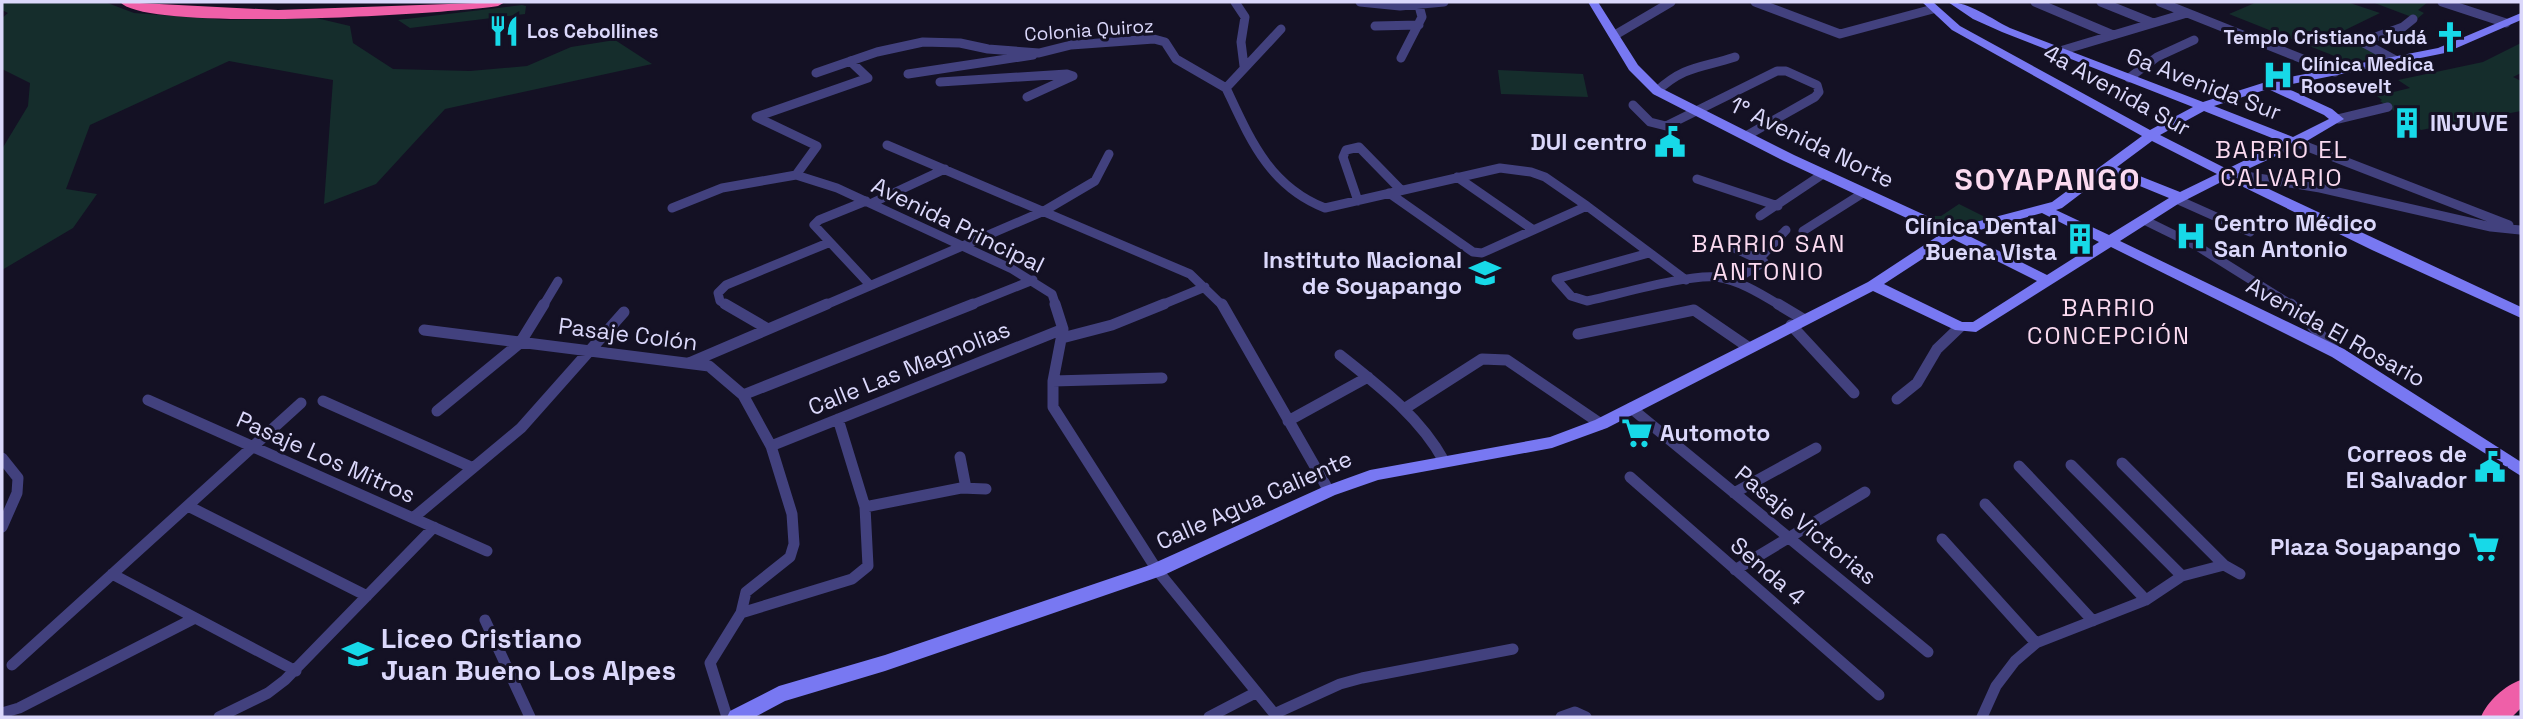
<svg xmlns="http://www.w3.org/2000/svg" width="2523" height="719" viewBox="0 0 2523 719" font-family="'Space Grotesk',sans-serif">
<rect width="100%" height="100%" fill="#141124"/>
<path fill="#152d2c" d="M2,2H105L134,13L228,20L316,18L350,26L353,43L393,69L470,71L527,66L571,47L615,40L652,64L445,109L376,184L324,204L333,80L229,61L90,125L66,189L97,194L73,228L2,270V149L28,106L30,83L2,69V18L8,13L2,10Z
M2257,2H2347L2380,13L2343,31L2385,56L2352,63L2229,14Z
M2372,2H2428L2418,10L2424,13L2417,19Z
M522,5L526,6L525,14L410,28L398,20Z
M2521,43V73L2513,77L2521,81V111L2421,130L2380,101L2382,100L2377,96L2410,88L2398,80L2483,62Z
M1498,70L1583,74L1588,97L1501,94Z
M1959,204L1989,219L1950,227L1929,219L1933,216H1941Z"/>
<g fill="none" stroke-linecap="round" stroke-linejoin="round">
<path stroke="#42417e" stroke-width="9" d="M1235,2L1245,17L1241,42L1244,66
M1360,2L1400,6L1444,2
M1755,2L1840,34L1933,9
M2035,2L2113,35
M2101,2L2153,23
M2160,2L2335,72
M2442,2L2506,23
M1375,26L1419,25
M1615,35L1671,2
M2060,51L2187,13
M1401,58L1422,17L1418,2
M2397,61L2362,42L2403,27L2413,19
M816,73L877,52L923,42L960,43L988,49L1039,53L1071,45L1154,39L1165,42L1176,59L1226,88
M908,74L1033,55
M2129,78L2157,57L2194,40
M940,82L1067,74L1073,76
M1226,88C1250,139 1269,186 1325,208L1500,168L1531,172L1545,177L1587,206L1686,280
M1226,88L1281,29
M1657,91C1685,65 1702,68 1735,57
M1027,97L1073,76
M1633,105L1650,122L1666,126L1777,71H1786L1817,85L1819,92L1815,97L1746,136
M756,117L868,78L850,61
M756,117L817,146L796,175
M2338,119L2388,107
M2295,142L2509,225
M887,145L1190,274L1223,306
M2227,173L2320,188L2491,227L2520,230
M1457,177L1532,229
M1697,179L1778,206
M1389,193L1473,252L1482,253L1587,206
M2176,199L2250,232
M866,201L819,220L814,225L870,285
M1358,201L1343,157L1346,150L1359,147L1401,190
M872,203L945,169
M672,208L722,188L796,175L837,188L1012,269L1052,294L1056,306
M1760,216L1823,174
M2144,220L2197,246L2293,306
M1803,231L1863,193
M1732,247L1764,262L1733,281
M1649,253L1556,279L1571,296L1587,301C1617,295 1688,274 1716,277C1739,280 1761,294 1781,306
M1760,258L1786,230
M543,306L558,281
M728,306L720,301L718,293L726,285L828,243
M823,306L1044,211L1095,181L1109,154
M968,306L1033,280
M1159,306L1205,287"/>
<path stroke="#42417e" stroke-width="11" d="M725,304L768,329
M1055,304L1063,329L1053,381V407L1157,570L1277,717
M1222,304L1329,491
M1778,304L1803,319
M2291,304L2334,349
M1791,325L1854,393
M424,330L709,366L743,395L771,446L792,514L794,544L790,557L746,592L741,613L710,663L727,717
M1578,334L1694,310L1748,347
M1062,338L1112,325L1164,304
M1340,355C1379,386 1420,417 1444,461
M689,363L827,304
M1053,381L1162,378
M743,395L973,304
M1897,399L1917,383L1937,349L1960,327
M148,400L487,551
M323,401L471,467
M1631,408L1928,652
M1404,409L1482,359L1507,360L1601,424
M437,411L520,343L544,304
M1288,421L1368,377
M771,446L1063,329
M960,457L966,488
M2,458L18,478L17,493L2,527
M2122,463L2224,565
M2071,465L2182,576
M2019,466L2146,600
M1630,477L1879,695
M1734,493L1816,448
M1985,504L2093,621
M188,506L367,596
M865,507L961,488L986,489
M413,518L521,428L624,312
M1942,539L2036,643
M1735,570L1865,492
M112,574L296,671
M741,613L852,579L868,566L865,507L838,419
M485,620L530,717
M12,665L301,403
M2,713L19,708L193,619
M1274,714L1340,684L1362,678L1513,649
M219,717L268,693L285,680L434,527
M1209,717L1255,693
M1561,717L1575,712L1586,717
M1982,717L1996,686L2015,661L2036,643L2146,600L2182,576L2224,565L2240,574"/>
<path fill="#7878f2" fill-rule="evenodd" d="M1588,2H1598L1638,65L1661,88L1794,155L1953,228L2052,202L2142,136L1952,30L1922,2H1933L1960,26L2150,130L2193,107L2002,32L1973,19L1948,2C1967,1 1992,19 2010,28L2203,102L2269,81L2438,48L2521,13V20L2445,53L2282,86L2332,109L2344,119L2300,145L2237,174L2521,307V318L2372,250L2227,179L2178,204L2120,241L2344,349L2521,462V476L2332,357L2111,247L1976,332L1955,330L1873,291L1607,428L1552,448L1378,480L1335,495L1164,575L885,671L785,701L755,717H727L730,711L779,686L885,655L1150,565L1323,487L1370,470L1550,437L1595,420L1868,282L1941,234L1784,161L1653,94L1629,70ZM2268,89L2324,115L2329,119L2293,137L2214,106ZM2204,111L2282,142L2227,169L2160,135ZM2152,141L2160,145L2217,174L2180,192L2117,167ZM2108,173L2169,198L2109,235L2056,210L2062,208ZM2042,213L2099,242L2047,275L1965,234ZM1953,239L2037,281L1973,322H1962L1884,284Z"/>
<path fill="#ef5fa8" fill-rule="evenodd" d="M120,2L278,10L505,2L498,6C446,14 147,33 120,2Z
M2521,680V708L2512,717H2481C2487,702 2505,685 2521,680Z"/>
</g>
<defs>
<symbol id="restaurant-bare" viewBox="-9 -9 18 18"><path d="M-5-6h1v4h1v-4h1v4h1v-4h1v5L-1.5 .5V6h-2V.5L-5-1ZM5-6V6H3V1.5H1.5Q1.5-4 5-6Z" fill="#17d9e8" stroke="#141124" stroke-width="2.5" paint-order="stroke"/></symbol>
<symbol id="church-bare" viewBox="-9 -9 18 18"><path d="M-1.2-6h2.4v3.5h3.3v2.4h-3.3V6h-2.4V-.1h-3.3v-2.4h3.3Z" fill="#17d9e8" stroke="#141124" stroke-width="2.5" paint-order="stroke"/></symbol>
<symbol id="hospital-bare" viewBox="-9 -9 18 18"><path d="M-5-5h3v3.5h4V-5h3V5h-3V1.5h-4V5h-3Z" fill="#17d9e8" stroke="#141124" stroke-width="2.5" paint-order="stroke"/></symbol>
<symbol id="building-bare" viewBox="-9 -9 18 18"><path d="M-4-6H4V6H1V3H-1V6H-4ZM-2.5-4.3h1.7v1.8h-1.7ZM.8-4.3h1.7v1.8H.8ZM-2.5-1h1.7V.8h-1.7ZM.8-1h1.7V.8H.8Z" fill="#17d9e8" stroke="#141124" stroke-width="2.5" paint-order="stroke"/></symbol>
<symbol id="civic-bare" viewBox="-9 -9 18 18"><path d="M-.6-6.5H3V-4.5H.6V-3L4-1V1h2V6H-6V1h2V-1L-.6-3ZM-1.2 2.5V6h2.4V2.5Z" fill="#17d9e8" stroke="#141124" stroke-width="2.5" paint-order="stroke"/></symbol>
<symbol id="school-bare" viewBox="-9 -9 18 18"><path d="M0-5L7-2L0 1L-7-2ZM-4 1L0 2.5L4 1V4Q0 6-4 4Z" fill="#17d9e8" stroke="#141124" stroke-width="2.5" paint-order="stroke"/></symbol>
<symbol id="supermarket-bare" viewBox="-9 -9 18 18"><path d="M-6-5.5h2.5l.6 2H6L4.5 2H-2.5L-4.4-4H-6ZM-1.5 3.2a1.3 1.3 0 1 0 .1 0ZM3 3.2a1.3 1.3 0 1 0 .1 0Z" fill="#17d9e8" stroke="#141124" stroke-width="2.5" paint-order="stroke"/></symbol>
</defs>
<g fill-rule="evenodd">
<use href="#restaurant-bare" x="482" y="9" width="44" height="44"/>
<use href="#church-bare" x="2428" y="15" width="44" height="44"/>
<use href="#hospital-bare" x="2256" y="53" width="44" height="44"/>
<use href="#building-bare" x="2385" y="101" width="44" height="44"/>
<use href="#civic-bare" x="1648" y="120" width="44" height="44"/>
<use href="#hospital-bare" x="2169" y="214" width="44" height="44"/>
<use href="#building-bare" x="2058" y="217" width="44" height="44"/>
<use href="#school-bare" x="1463" y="251" width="44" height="44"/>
<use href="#supermarket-bare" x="1615" y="411" width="44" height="44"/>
<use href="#civic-bare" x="2468" y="445" width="44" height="44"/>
<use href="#supermarket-bare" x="2462" y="525" width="44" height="44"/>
<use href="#school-bare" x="336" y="632" width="44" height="44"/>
</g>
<g text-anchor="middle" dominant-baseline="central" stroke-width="6" stroke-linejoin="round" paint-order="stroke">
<g font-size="19" fill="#dbd8fb" stroke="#141124">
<text transform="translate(1089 30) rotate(-4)">Colonia Quiroz</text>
</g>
<g font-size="19" font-weight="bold" fill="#dbd8fb" stroke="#141124" text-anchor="start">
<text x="527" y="31">Los Cebollines</text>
<text x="2427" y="37" text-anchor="end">Templo Cristiano Judá</text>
<text x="2301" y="64">Clínica Medica<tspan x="2301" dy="22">Roosevelt</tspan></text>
</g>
<g font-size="23" fill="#dbd8fb" stroke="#141124">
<text transform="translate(2204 84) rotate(21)">6a Avenida Sur</text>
<text transform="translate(2117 90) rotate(29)">4a Avenida Sur</text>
<text transform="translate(1812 142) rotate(26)">1° Avenida Norte</text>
<text transform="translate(958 225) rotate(26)">Avenida Principal</text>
<text transform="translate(2336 332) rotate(29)">Avenida El Rosario</text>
<text transform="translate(628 334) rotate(7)">Pasaje Colón</text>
<text transform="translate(909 368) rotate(-22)">Calle Las Magnolias</text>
<text transform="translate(326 457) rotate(24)">Pasaje Los Mitros</text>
<text transform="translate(1254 500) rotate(-24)">Calle Agua Caliente</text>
<text transform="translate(1806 525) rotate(39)">Pasaje Victorias</text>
<text transform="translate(1768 571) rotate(41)">Senda 4</text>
</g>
<g font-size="23" font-weight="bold" fill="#dbd8fb" stroke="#141124" text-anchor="end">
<text x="2430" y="123" text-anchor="start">INJUVE</text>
<text x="1647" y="142">DUI centro</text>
<text x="2214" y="223" text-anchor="start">Centro Médico<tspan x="2214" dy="26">San Antonio</tspan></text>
<text x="2057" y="226">Clínica Dental<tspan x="2057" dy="26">Buena Vista</tspan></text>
<text x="1462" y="260">Instituto Nacional<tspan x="1462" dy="26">de Soyapango</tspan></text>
<text x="1660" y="433" text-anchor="start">Automoto</text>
<text x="2467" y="454">Correos de<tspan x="2467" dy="26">El Salvador</tspan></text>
<text x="2461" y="547">Plaza Soyapango</text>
</g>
<g font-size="24" letter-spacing="2" fill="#fbdaf0" stroke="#141124">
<text x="2282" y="149">BARRIO EL<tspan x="2282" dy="28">CALVARIO</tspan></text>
<text x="1769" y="243">BARRIO SAN<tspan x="1769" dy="28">ANTONIO</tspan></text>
<text x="2109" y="307">BARRIO<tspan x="2109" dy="28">CONCEPCIÓN</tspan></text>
</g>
<g font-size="28" font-weight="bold" fill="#dbd8fb" stroke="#141124" text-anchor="start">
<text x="381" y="638">Liceo Cristiano<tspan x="381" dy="32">Juan Bueno Los Alpes</tspan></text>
</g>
<g font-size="30" font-weight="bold" letter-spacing="2" fill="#fbdaf0" stroke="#141124">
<text x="2048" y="179">SOYAPANGO</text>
</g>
</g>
<rect width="2523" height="719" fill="none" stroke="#dbd8fb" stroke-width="7"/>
</svg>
